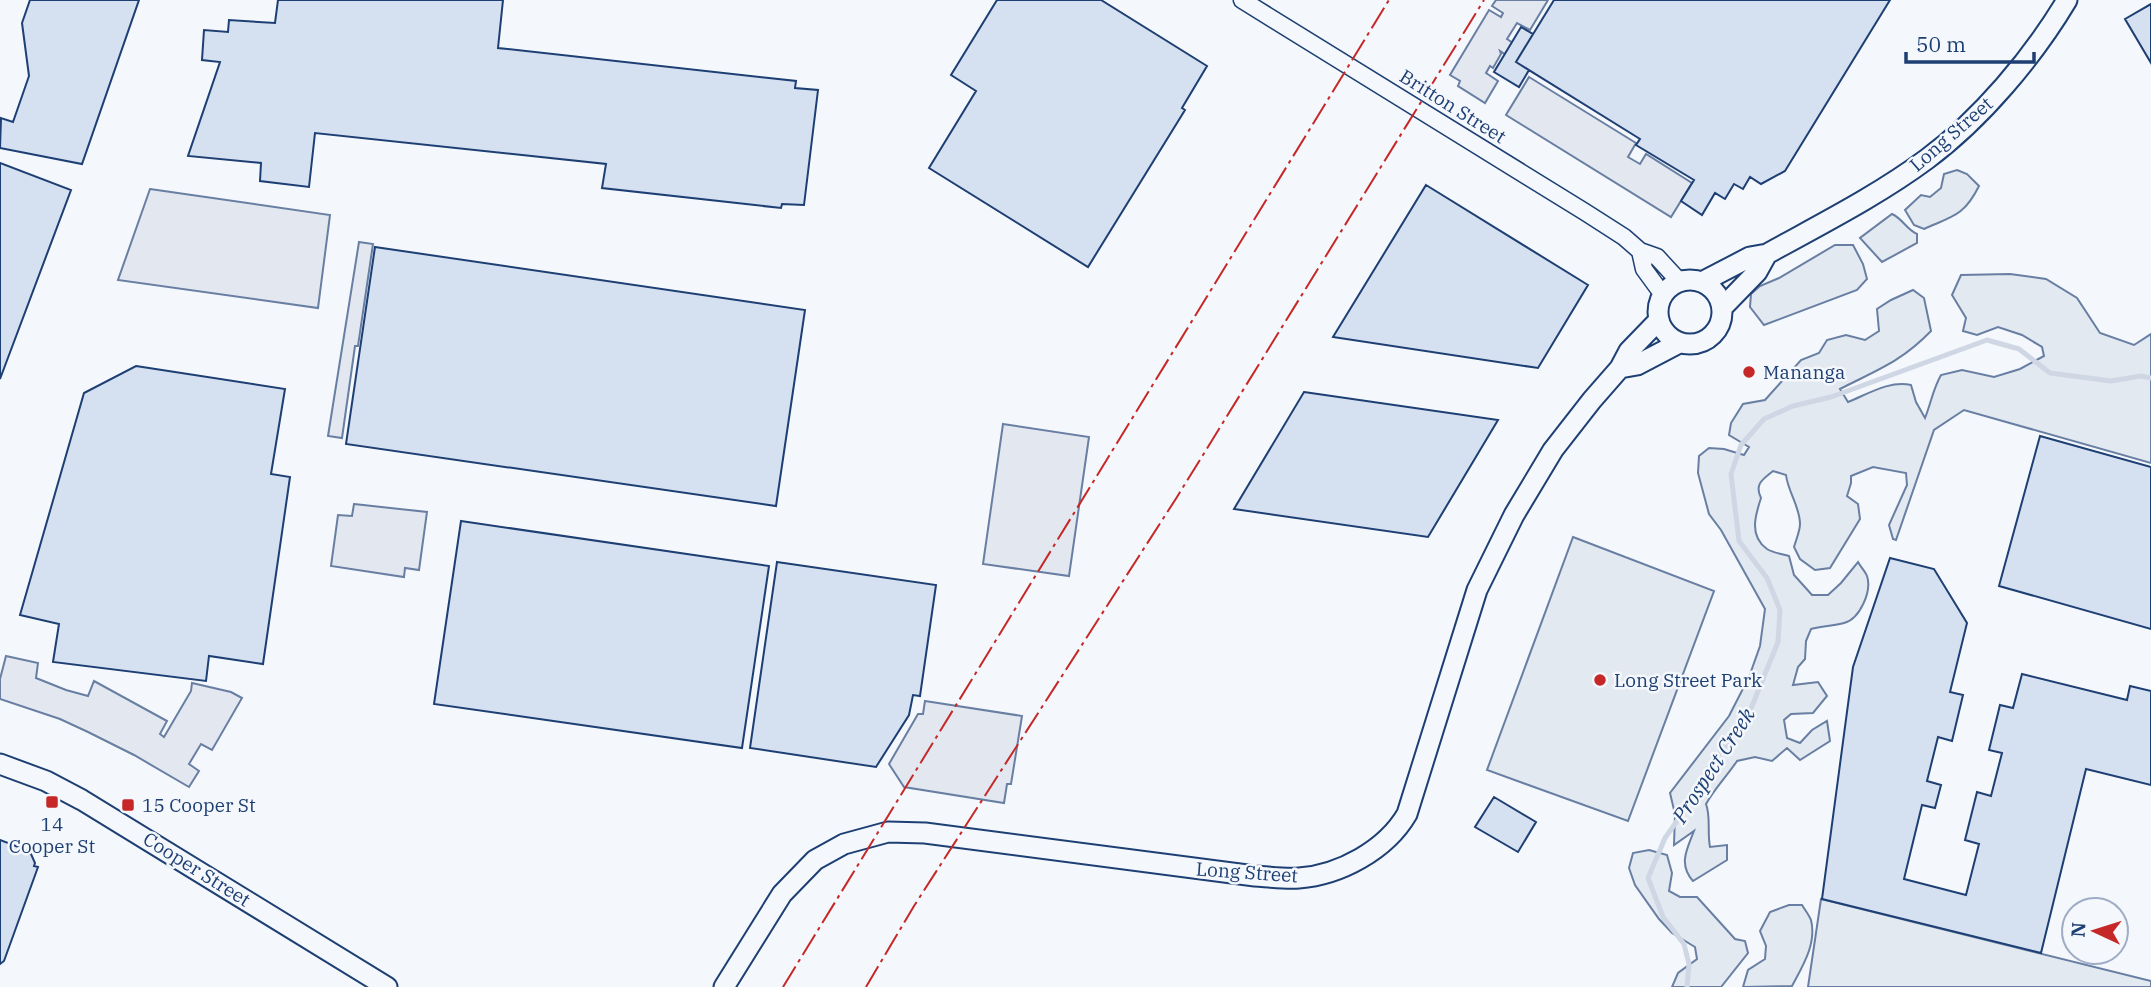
<svg xmlns="http://www.w3.org/2000/svg" width="2151" height="987" viewBox="0 0 2151 987" font-family="'IBM Plex Serif',serif">
<rect width="100%" height="100%" fill="#f4f7fb"/>
<path fill="#e3e9f0" stroke="#687fa3" stroke-width="2" d="M1957,170L1967,174L1979,186C1964,216 1953,216 1924,229L1914,225L1905,210L1921,195L1930,197L1941,188L1944,174Z
M1892,214C1903,219 1906,229 1917,234V243L1882,262L1860,238Z
M1835,245H1853L1863,264L1867,279L1857,290L1764,325L1750,307L1751,294L1760,286L1779,278Z
M2010,274L2046,279L2077,298L2100,333L2134,345L2151,334V463L1964,410L1934,430L1896,540L1893,539L1889,525L1907,485L1906,473L1873,467L1851,476V483L1847,496L1858,504L1860,519L1830,568L1815,570L1800,559L1794,547C1796,540 1800,531 1800,524C1800,507 1788,492 1786,475L1773,471C1763,479 1754,484 1761,498C1755,516 1749,536 1767,549C1773,553 1783,554 1789,556L1794,575L1812,595H1828L1841,583L1858,562C1860,566 1865,571 1867,576C1872,591 1860,619 1844,623C1833,626 1822,626 1811,629L1806,641L1805,659L1798,667L1793,685L1818,682L1827,696L1813,713L1791,714L1784,720L1787,738L1800,743L1812,730L1827,721L1830,741L1800,760L1787,748L1772,761L1755,757L1737,761C1727,776 1715,788 1706,804C1711,817 1707,832 1710,847L1727,845V860L1693,881C1678,864 1687,849 1694,831L1674,845L1675,814L1670,793L1729,716L1749,677L1760,646L1765,609L1721,530L1709,514L1698,473L1699,456L1709,448L1724,449L1744,455L1749,447L1729,435L1731,423L1743,404L1765,400L1801,360L1819,353L1827,340L1846,335L1865,340L1879,331L1877,309L1891,300L1913,290L1924,298L1931,331C1901,362 1877,370 1840,389L1848,402C1868,394 1890,380 1911,385L1916,402L1925,418C1931,403 1933,389 1941,375L1962,370L1994,377L2020,369L2044,356L2042,347L2022,335L1998,327L1977,335L1963,331L1966,318L1952,295L1961,275Z
M1573,537L1714,591L1628,821L1487,770Z
M1649,850L1667,855L1672,873L1669,891L1680,897H1697L1735,939L1745,941L1748,953L1721,987H1672L1678,973L1697,959L1695,947L1672,933L1659,919L1635,885L1629,868L1633,853Z
M1821,899L2151,981V987H1808Z
M1789,905H1802C1805,910 1809,915 1811,920C1817,944 1802,967 1792,986L1743,987L1748,970L1765,959L1766,946L1760,931L1770,912Z"/>
<path fill="#e3e8f0" stroke="#687fa3" stroke-width="2" d="M1496,0H1548L1530,30L1517,23L1507,39L1519,47L1512,59L1500,51L1501,54L1493,68L1490,66L1486,73L1498,81L1485,103L1458,86L1460,81L1450,75L1489,10L1501,17L1503,13L1492,6Z
M1529,77L1636,143L1628,157L1640,164L1646,154L1692,183L1671,217L1506,115Z
M150,189L330,215L318,308L118,280Z
M359,242L373,244L358,346H355L342,438L328,436Z
M1003,424L1089,437L1069,576L983,564Z
M354,504L427,512L419,570L405,568L404,577L331,566L338,515L352,516Z
M6,656L38,663L36,678L66,690L88,696L94,681L167,721L160,734L164,737L191,691L192,683L231,692L242,698L212,750L201,744L189,764L199,771L189,787L134,755L88,732L60,719L0,699V679Z
M925,701L1022,716L1011,784H1007L1004,803L904,787L889,764L918,714H923Z"/>
<g fill="none" stroke-linecap="round" stroke-linejoin="round">
<path stroke="#cfd7e4" stroke-width="5" d="M1687,987L1689,964L1684,944L1663,917L1648,878L1665,838L1691,801L1711,764L1748,716L1778,642L1780,610L1767,578L1739,541L1731,474L1741,445L1764,419L1793,406L1831,397L1987,340L2019,349L2050,373L2111,381L2141,376L2151,378"/>
</g>
<path fill="#d5e0f0" stroke="#1d3f73" stroke-width="2" d="M30,0H139L82,164L0,148L1,118L13,122L29,76L22,23Z
M278,0H503L498,48L796,81L795,88L818,90L804,205L782,204L781,208L602,188L606,164L315,133L309,187L260,181L261,163L188,156L220,62L202,60L204,30L228,32L229,20L275,23Z
M997,0H1101L1207,66L1182,108L1185,110L1088,267L929,168L976,91L951,75Z
M1554,0H1890L1785,171L1761,184L1750,177L1743,189L1734,184L1725,199L1715,193L1702,215L1681,201L1694,180L1636,145L1640,139L1516,62Z
M2151,4V63L2125,19Z
M1521,27L1533,34L1516,62L1529,70L1519,87L1494,72Z
M0,163L71,190L0,379Z
M1426,185L1588,285L1538,368L1333,337Z
M375,247L805,310L776,506L346,444Z
M136,366L285,389L271,474L290,477L263,664L209,656L206,681L53,662L59,624L20,615L84,393Z
M1304,392L1498,420L1428,537L1234,509Z
M2040,436L2151,467V629L1999,586Z
M461,521L769,566L742,748L434,704Z
M1890,558L1934,569L1967,623L1950,692L1963,695L1952,741L1938,737L1927,781L1941,785L1935,808L1922,805L1904,879L1966,895L1979,844L1965,840L1977,792L1991,796L2002,753L1989,750L2000,705L2013,708L2022,674L2127,700L2130,686L2151,691V785L2086,769L2041,953L1822,899L1853,667Z
M777,562L936,585L920,696L913,695L909,715L876,767L750,748Z
M1494,797L1536,822L1518,852L1475,827Z
M0,840L29,851L28,854H31L35,863L34,866L38,867L4,961L0,964Z"/>
<g fill="none" stroke-linecap="round" stroke-linejoin="round">
<defs>
<path id="minor" d="M1242,0L1585,212L1624,237L1640,251L1657,257L1680,282
M1640,251L1644,269L1663,295"/>
<path id="tertiary" d="M1658 312a32 32 0 1 1 64 0a32 32 0 1 1-64 0Z
M1702,282L1750,257L1767,254C1821,224 1877,196 1927,159C1981,119 2033,57 2067,0
M1722,308L1757,272L1767,254
M1620,368L1637,365L1679,343
M0,764L46,781L82,800L387,987
M724,987L782,894L815,860L844,844L888,832L925,833L1255,876C1269,877 1285,879 1299,878C1340,875 1386,850 1407,814L1477,590L1514,515L1553,450L1592,400L1620,368L1629,351L1659,320"/>
</defs>
<use href="#minor" stroke="#1d3f73" stroke-width="19"/>
<use href="#tertiary" stroke="#1d3f73" stroke-width="23"/>
<use href="#minor" stroke="#f4f7fb" stroke-width="16"/>
<use href="#tertiary" stroke="#f4f7fb" stroke-width="19"/>
<path stroke="#c62828" stroke-width="2" stroke-dasharray="24 5 3.5 5" stroke-linecap="butt" d="M783,987L1389,0
M866,987L914,906L1177,497L1484,0"/>
</g>
<g fill="#c62828" stroke="#f4f7fb" stroke-width="2.5">
<circle cx="1749" cy="372" r="7"/>
<circle cx="1600" cy="680" r="7"/>
<rect x="45" y="795" width="14" height="14" rx="3.5"/>
<rect x="121" y="798" width="14" height="14" rx="3.5"/>
</g>
<g text-anchor="middle" dominant-baseline="central" stroke-width="5" stroke-linejoin="round" paint-order="stroke">
<g font-size="19" fill="#1d3f73" stroke="#f4f7fb">
<text transform="translate(1453 106) rotate(32)">Britton Street</text>
<text transform="translate(1951 134) rotate(-41)">Long Street</text>
<text transform="translate(197 869) rotate(32)">Cooper Street</text>
<text transform="translate(1247 872) rotate(4)">Long Street</text>
</g>
<g font-size="19" fill="#1d3f73" stroke="#f4f7fb" text-anchor="start">
<text x="1763" y="372">Mananga</text>
<text x="1614" y="680">Long Street Park</text>
<text x="142" y="805">15 Cooper St</text>
<text x="52" y="824" text-anchor="middle">14<tspan x="52" dy="22">Cooper St</tspan></text>
</g>
<g font-size="21" font-style="italic" fill="#1d3f73" stroke="#f4f7fb">
<text transform="translate(1713 765) rotate(-57)">Prospect Creek</text>
</g>
</g>
<g transform="translate(2095 931) rotate(274)"><circle r="33" fill="#f4f7fb" stroke="#9eadc5" stroke-width="2"/>
<path d="M0-5L12 26L0 18L-12 26Z" fill="#c62828"/>
<text y="-10" font-size="19" font-weight="bold" text-anchor="middle" fill="#1d3f73">N</text>
</g>
<path d="M1906 52v10h128v-10" fill="none" stroke="#1d3f73" stroke-width="3.5"/>
<text x="1916" y="52" font-size="21" fill="#1d3f73" stroke="#f4f7fb" stroke-width="5" paint-order="stroke">50 m</text>
</svg>
